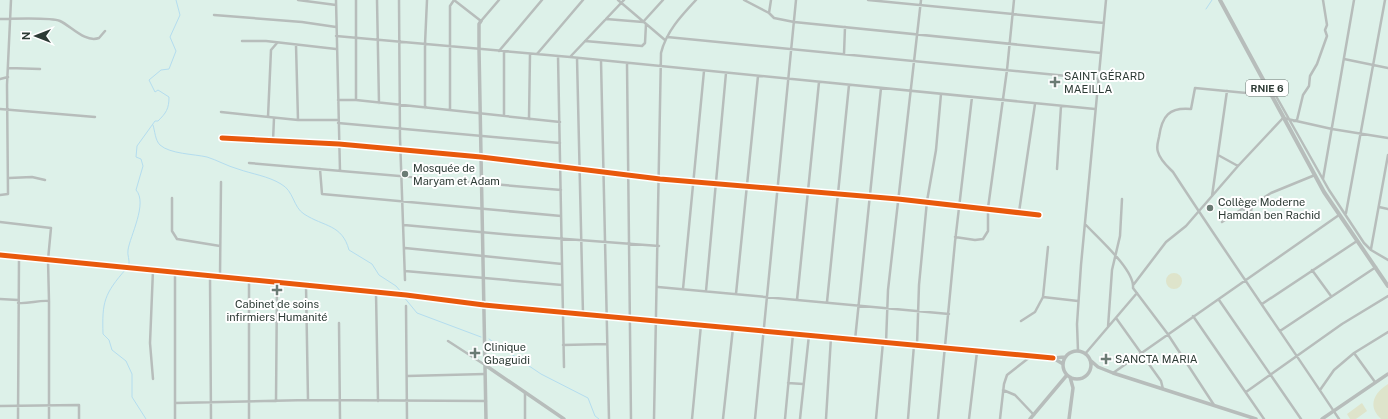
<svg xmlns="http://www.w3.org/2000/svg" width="1388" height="419" viewBox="0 0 1388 419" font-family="'Public Sans',sans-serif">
<rect width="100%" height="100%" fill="#ddf1e9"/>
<path fill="#dee4cb" d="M1166 281a8 8 0 1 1 16 0a8 8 0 1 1-16 0Z
M1388,384V419H1381C1367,406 1374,393 1388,384Z
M1362,403L1367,411L1356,419H1350L1347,414Z"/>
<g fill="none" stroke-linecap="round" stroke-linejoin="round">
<path stroke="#b4ddef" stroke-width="1" d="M1206,9L1212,0
M153,125C155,131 155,140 160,145C170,154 194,154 207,157C217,160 227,166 238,169C252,174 268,176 281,184C294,191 293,207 304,214C324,227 342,224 349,250L372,264L379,275L396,286L402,293
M129,265C130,260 127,255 128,250C130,236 148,203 136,190L143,166L141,159L136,157L137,146L155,121H158C166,113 169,109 169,97L158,90L155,92L149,80L161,70L169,69L176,51L170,37L180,15L176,0
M126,269C104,294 102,302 103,334L109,340L112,350L126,361L132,374V397L146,419
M403,296L417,313L481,337
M489,339L541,374L588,398L595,416L599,419"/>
<path stroke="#b7bdbb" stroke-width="2.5" d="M298,0L336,5
M336,0L340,171
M356,0V100
M377,0L379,103
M399,0L400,138L405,280
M454,0L481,21L499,0
M618,0L665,40
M744,0L769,13L774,18L794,22L1101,53
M868,0L1104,23
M769,13L771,0
M214,15L302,22L336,27
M0,19C11,19 51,17 60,21C71,26 85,43 99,38L105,31
M606,19L643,22L663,0
M336,36L570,57L1095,109
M667,37L1098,79
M242,41H266L336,49
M585,41L642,46L645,43L646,24
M296,45L298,120
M499,51L542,0
M537,54L583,0
M844,54L845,27
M558,56L564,367
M570,57L624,0
M577,58L583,314
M1344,59L1388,68
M601,61L609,419
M627,64L631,419
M9,68L40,69
M0,79L8,77
M338,100H356L560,122
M425,108V44L427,0
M0,109L95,117
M450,110V6L454,0
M221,112L298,120H338
M504,116V52
M268,117L271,50L277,43
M529,119L530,54
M1294,121L1297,120L1303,95L1309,86L1310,76L1317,64L1327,36L1325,30L1327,25L1323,0
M338,123L560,143
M222,138L339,144L481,157L660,179L898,199L1039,215
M273,141L274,118
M1218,155L1238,166
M249,163L561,190
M320,169L322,194L561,216
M1057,169L1061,106
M9,178L32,177L45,180
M1323,179L1354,0
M0,195L8,194L7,85L11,0
M1212,196L1227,91
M172,198V231L177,239L220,246
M1379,207L1388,209
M1019,212L1035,104
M1346,213L1385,0
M0,222L51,228L48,260L49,301
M1222,222L1242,209L1251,212L1252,205L1271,193L1315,175
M1085,224C1097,237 1135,270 1133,288L1167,333L1214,405
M404,225L513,235L659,246
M955,237L975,240L983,239L988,231V208L1007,70L1014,0
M405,248L562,264
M1371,249L1388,155
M1312,270L1331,296
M405,271L562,285
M175,272V419
M210,276L211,419
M220,276L221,182
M249,280V419
M1134,284L1166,242L1186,226L1238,166L1283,118L1332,129L1388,138
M306,285L308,400
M658,287L949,314
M683,289L704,71
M706,291L726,73
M376,293L378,401
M736,294L758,76
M1043,297L1078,301
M0,299L18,300
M797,300L819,82
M1219,300L1301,419
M827,302L849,85
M18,303C29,304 38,300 49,301V419
M1262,304L1357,241
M406,306L407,419
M1193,316L1264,419
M1116,318L1161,381L1163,389
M1021,321L1035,312L1043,297L1048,247
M339,323L340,419
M1108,327L1112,270L1120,236L1122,199
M1280,331L1376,267
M855,340L881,88
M448,341L485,365
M886,343L888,290L921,0
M563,345L607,344
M917,345L919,285L927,201L936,150L941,94
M1078,351L1077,324L1081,265L1106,0
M1354,353L1375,382
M1085,354L1137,293
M1113,373L1339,215
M407,376L485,374
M153,379L150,343L153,270
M788,383L803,384
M1003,390L1015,395L1034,415
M1320,390L1334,370L1354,353L1388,332
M1246,392L1342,324L1388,296
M276,401L277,283
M175,403L308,400L486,401
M0,406L79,405V419
M18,419L19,257
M525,419V392
M654,419L661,53C666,32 681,16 696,0
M692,419L701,325
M723,419L733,328
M755,419L796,0
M785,419L793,334
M800,419L809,335
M826,419L831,337
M876,419L883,342
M908,419L914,345
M938,419L955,242L972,97
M969,419L977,352
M1000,419L1004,384L1007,375L1030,357
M1339,419C1284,336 1227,255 1173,172C1167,166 1160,160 1158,152C1156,147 1158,142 1159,137C1162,116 1169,107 1191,109L1195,88L1276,96L1329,190L1364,243L1371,250L1388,260"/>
<path stroke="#b7bdbb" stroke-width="3.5" d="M481,21L479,24V49L486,419
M0,255L406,295L484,305L1053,358
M1063 365a14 14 0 1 1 28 0a14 14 0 1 1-28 0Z
M1090,360L1098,367L1113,373L1256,419
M1063,364L1053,358L1065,357
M485,365L564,419
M1030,419L1067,375
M1069,419L1073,388L1070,377
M1322,419L1388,374"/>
<path stroke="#b7bdbb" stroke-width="4" d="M1220,0L1324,192L1388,286"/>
<defs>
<path id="cycleway" d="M222,138L339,144L481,157L660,179L898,199L1039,215
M0,255L406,295L484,305L1053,358"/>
</defs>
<use href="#cycleway" stroke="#fff" stroke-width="8"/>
<use href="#cycleway" stroke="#e8590c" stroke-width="5"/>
</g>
<g fill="#6b7b74" stroke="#fff" stroke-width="1.5">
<path d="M1053 76h4v4h4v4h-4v4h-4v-4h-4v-4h4z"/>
<circle cx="405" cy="174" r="4"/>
<circle cx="1210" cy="208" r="4"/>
<path d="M275 284h4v4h4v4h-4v4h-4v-4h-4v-4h4z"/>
<path d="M473 347h4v4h4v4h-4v4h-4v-4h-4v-4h4z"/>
<path d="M1104 353h4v4h4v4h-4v4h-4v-4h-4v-4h4z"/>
</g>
<g text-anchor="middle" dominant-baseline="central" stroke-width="4" stroke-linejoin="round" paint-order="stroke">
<rect fill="#fff" stroke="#6c7672" stroke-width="1" x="1246" y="80" width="42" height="16" rx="3"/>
<g font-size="10" font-weight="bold" fill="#2d3b35">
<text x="1267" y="88">RNIE 6</text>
</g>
<g font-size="11" fill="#2d3b35" stroke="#fff" text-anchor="start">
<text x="1064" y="76">SAINT GÉRARD<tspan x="1064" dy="13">MAEILLA</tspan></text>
<text x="413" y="168">Mosquée de<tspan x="413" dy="13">Maryam et Adam</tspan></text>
<text x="1218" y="202">Collège Moderne<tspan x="1218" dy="13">Hamdan ben Rachid</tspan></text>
<text x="277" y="304" text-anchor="middle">Cabinet de soins<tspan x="277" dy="13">infirmiers Humanité</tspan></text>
<text x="484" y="347">Clinique<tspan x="484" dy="13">Gbaguidi</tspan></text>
<text x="1115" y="359">SANCTA MARIA</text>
</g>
</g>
<g transform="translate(36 36) rotate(270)" stroke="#ffffff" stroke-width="3" paint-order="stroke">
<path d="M0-3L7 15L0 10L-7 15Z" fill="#2d3b35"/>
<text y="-6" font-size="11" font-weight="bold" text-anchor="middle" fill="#2d3b35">N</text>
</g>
</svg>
